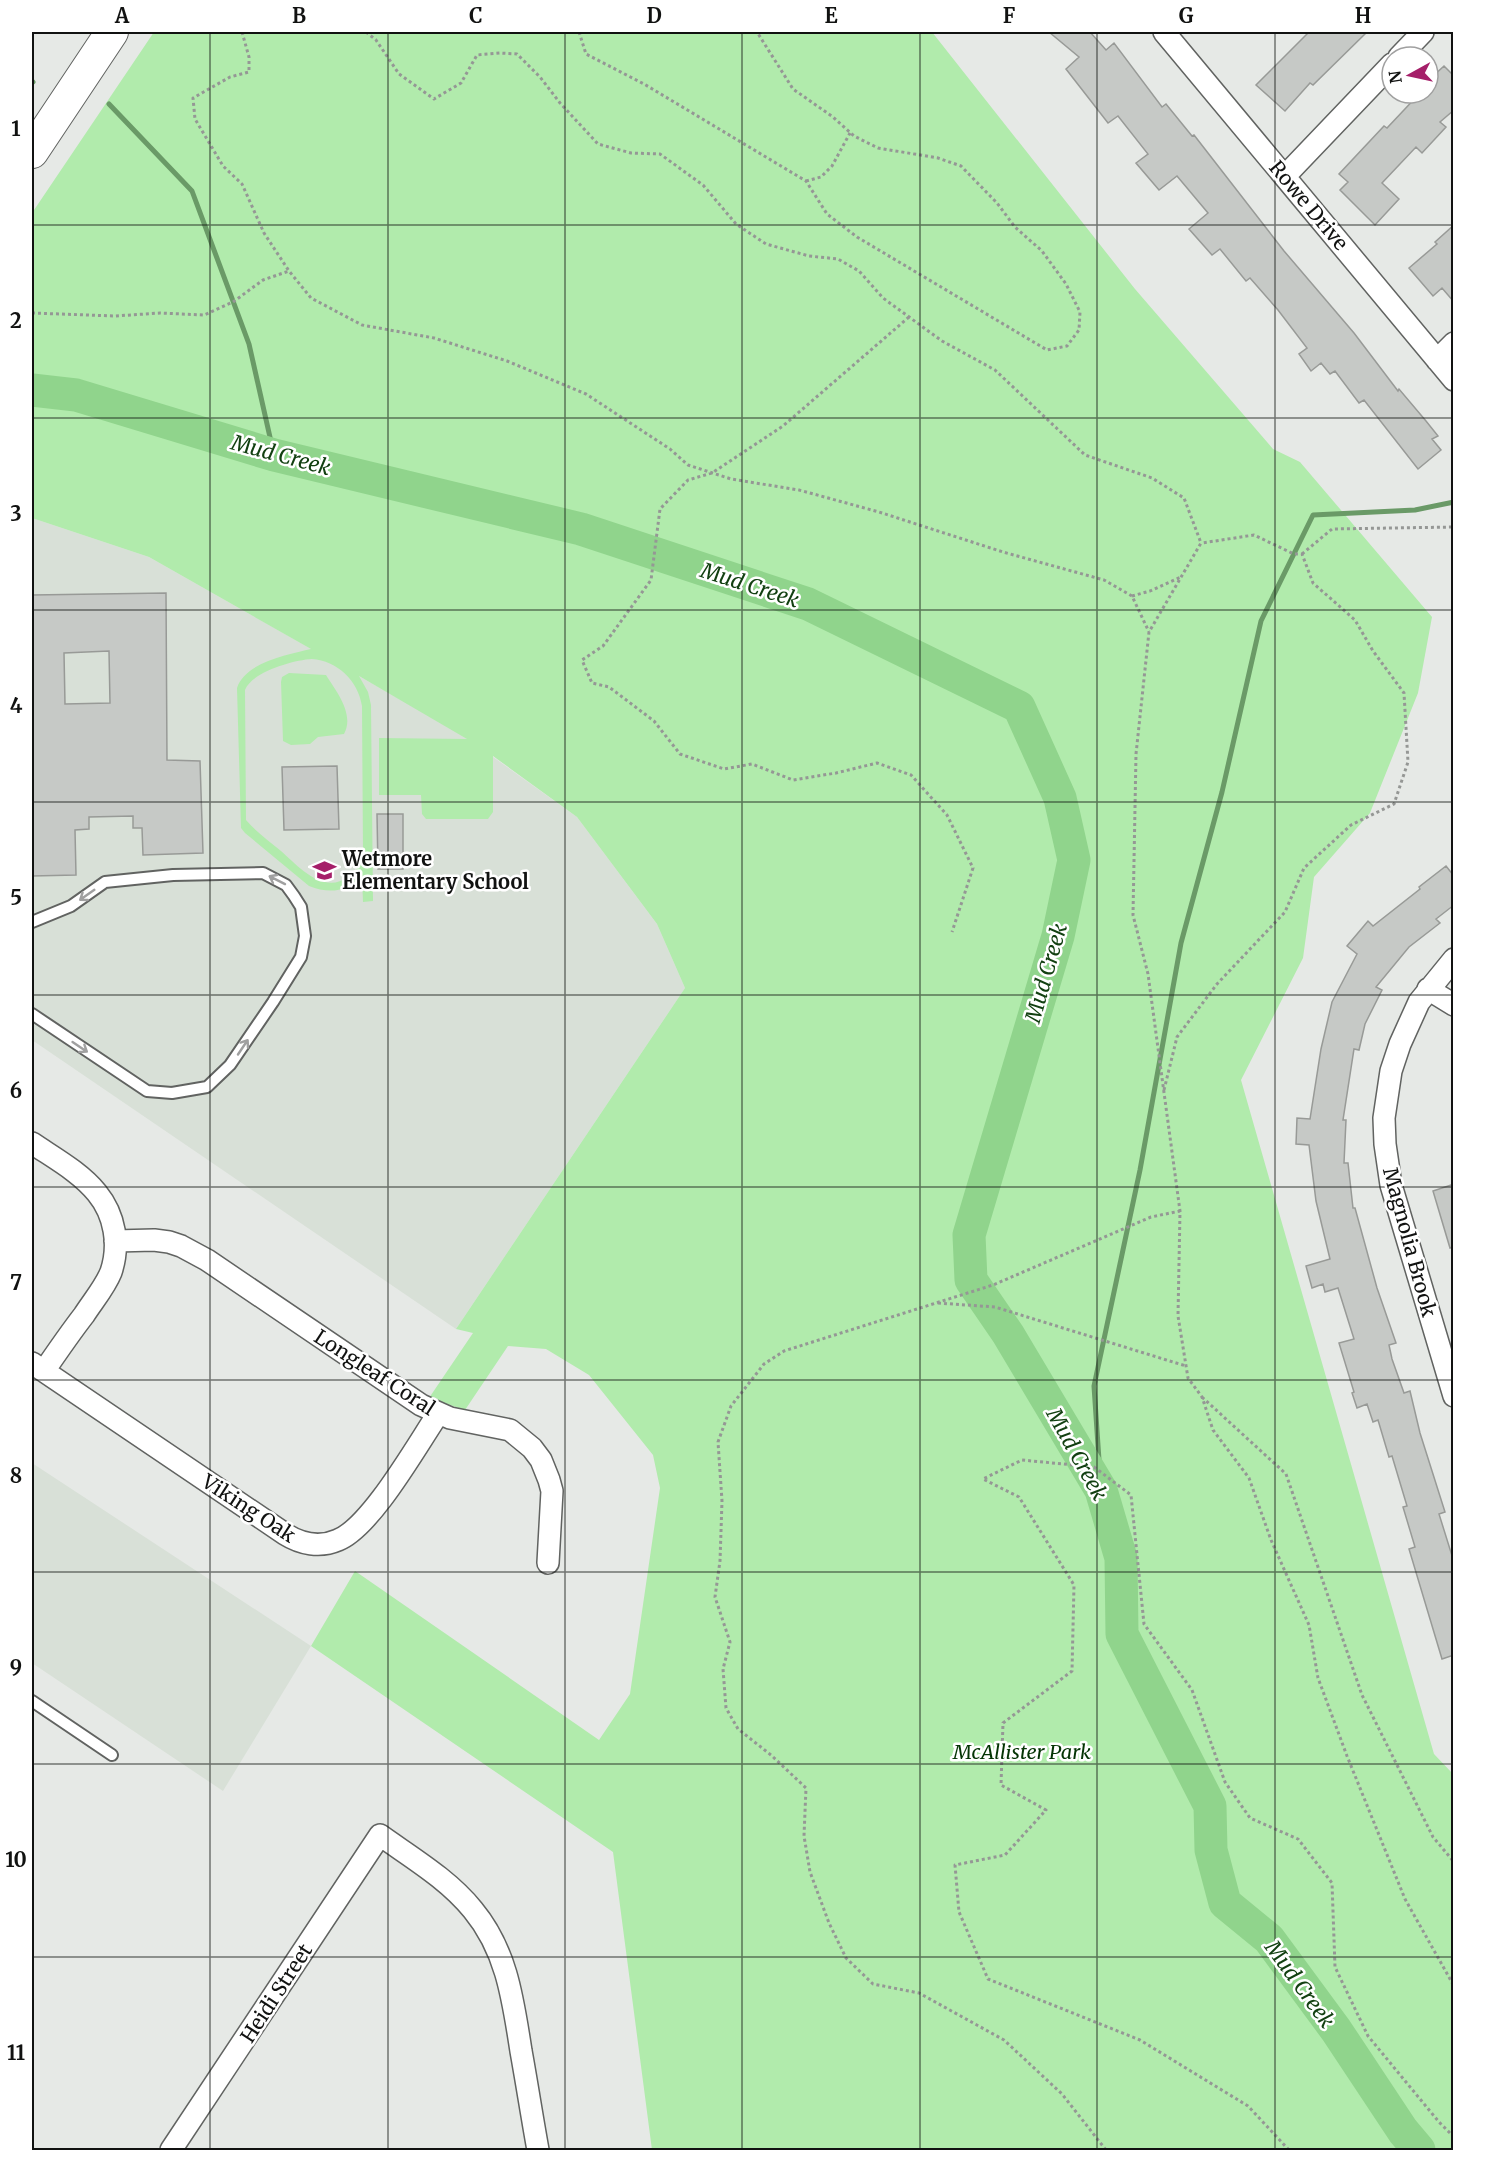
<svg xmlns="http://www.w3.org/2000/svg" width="1485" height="2182" viewBox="0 0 1485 2182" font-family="Merriweather,serif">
<rect width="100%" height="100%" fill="#e6e9e6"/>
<path fill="#d8e0d7" d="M32,518L149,557L461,734L577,817L657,924L685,988L456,1329L32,1040Z
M32,1463L311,1646L223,1791L32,1663Z"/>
<path fill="#b1ebac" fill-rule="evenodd" d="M154,32H932L1135,289L1273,449L1300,462L1432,617L1418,693L1370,813L1314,877L1303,958L1241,1080L1434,1754L1453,1774V2150H652L613,1852L311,1646L355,1571L599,1740L630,1694L660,1488L653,1455L589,1375L546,1349L508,1346L465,1410L429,1398L473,1333L456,1329L685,988L657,924L577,817L493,756V812L488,819H426L422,814L421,795H379V738L467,739L359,676L368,692L371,705L373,901L363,902L362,877C346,892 329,894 309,886L245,833L241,828L237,688C245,662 290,654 311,649L149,557L32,518V213ZM312,659C337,661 358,680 362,706L363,855C360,865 356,872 348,877C323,895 298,866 281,851C269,841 256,832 246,820L245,690C252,672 293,660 312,659Z
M289,673L326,675C336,691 355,714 344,734L318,737L310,744L291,745L283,741L281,682L282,677Z"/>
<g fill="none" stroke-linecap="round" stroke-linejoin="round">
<path stroke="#6a9a67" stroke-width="5" d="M32,81L33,82
M109,104L192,191L249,344L274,455
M1101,1490L1094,1386L1140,1170L1181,943L1222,792L1261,621L1313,515L1415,510L1454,502"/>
<path stroke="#90d48c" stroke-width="33" d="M32,390L76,395L274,455L581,529L808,604L1019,707L1060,798L1074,860L1058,936L969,1235L971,1280L1008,1334L1101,1490L1121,1558L1122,1634L1210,1806L1211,1850L1225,1903L1269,1939L1336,2030L1403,2131L1419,2150"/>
</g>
<path fill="#c6c9c6" stroke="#989a97" stroke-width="1.5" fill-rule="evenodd" d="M1049,32H1090L1106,50L1114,43L1162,107L1166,104L1192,136L1194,135L1284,251L1354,333L1398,391L1399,389L1426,421L1438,436L1432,439L1441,450L1418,469L1364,400L1359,403L1335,371L1330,374L1321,363L1311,371L1299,354L1307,348L1278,310L1250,278L1246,281L1220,249L1212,255L1189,229L1208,213L1177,176L1159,190L1136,163L1148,154L1118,116L1108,123L1066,69L1079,57Z
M1309,32H1367L1313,85L1310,83L1285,111L1256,85Z
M1444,66L1454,76V110L1440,122L1446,127L1422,153L1416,147L1382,183L1399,199L1375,225L1340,190L1348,182L1339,174L1384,126L1387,128L1420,93H1428V84L1431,81L1430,79Z
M1454,225V302L1442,288L1433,296L1409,268L1437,244L1435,242Z
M166,593L167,760L200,761L203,853L143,855L142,828H133V816L89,817V829L75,830L76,875L32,876V595ZM109,651L110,703L65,704L64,653Z
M337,766L339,829L284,830L282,767Z
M377,814H403V869H378Z
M1446,866L1454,876V905L1436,919L1440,923L1409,947L1376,987L1382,990L1365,1024L1359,1050L1354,1049L1343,1120H1346L1344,1163H1348L1353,1208H1355L1377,1288L1396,1343L1389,1345L1392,1359L1404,1393L1410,1391L1420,1433L1445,1512L1439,1514L1454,1562V1655L1442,1659L1409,1549L1415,1547L1403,1507L1407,1506L1392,1456L1389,1457L1378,1420L1373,1422L1367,1404L1357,1408L1352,1393L1354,1392L1339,1343L1354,1339L1338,1288L1325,1292L1323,1284L1312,1288L1306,1266L1330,1259L1316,1201L1309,1145L1296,1144L1297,1118L1310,1119L1321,1049L1332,1002L1357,954L1347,946L1368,921L1373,926L1420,889L1419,887Z
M1454,1184V1247L1450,1248L1433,1191Z"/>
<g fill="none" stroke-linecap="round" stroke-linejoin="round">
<defs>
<path id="lane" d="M32,922L71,906L105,882L173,875L263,873L286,885L294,896L301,907L305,936L301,957L273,1002L230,1065L207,1087L172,1093L147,1091L32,1014
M32,1701L112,1755"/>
<path id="street" d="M1164,32L1454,380
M1399,57L1423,32
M1285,176L1392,64
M1437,360L1454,343
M1454,959L1419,1002L1400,1044L1391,1071L1384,1118L1385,1144L1391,1185L1454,1396
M1428,989L1454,1005
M32,1143C54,1158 80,1172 97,1193C115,1215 120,1245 111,1272C105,1287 93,1301 84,1315C70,1333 57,1352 44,1371
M115,1241L154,1240L169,1242L181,1246L207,1260L421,1405L450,1418L510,1430L532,1448L541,1460L549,1480L552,1491L548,1563
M32,1363L285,1534C301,1544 320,1548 338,1540C371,1527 417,1445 438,1414
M171,2150L380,1835C412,1858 448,1879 473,1910C507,1951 513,2000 521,2051C527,2084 532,2117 538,2150"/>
<path id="secondary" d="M32,152L112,32"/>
</defs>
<use href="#lane" stroke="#616361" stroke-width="14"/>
<use href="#street" stroke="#616361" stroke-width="24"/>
<use href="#secondary" stroke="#616361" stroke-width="34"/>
<path stroke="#959795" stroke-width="3" stroke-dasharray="3 3" stroke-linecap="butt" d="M242,32L249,57V72L230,77L193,98L195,119L223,166L242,184L264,233L289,271L311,298L362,325L434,338L507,361L586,394L670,449L688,465L731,479L799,490L879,512L1003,552L1104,580L1132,596L1149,632
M366,32L376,40L399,74L434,99L461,83L477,55L500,53L517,54L540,77L560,103L598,144L631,153L660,154L703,185L736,224L766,244L809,256L838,259L859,271L883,298L942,341L995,370L1085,455L1152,478L1184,498L1201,543L1149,632L1136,754L1133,915L1148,974L1180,1211L1178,1316L1188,1378L1202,1397L1213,1430L1249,1478L1271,1540L1309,1625L1318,1678L1347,1756L1405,1899L1454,1986
M579,32L586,54L644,84L806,181L827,214L857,237L1047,350L1067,346L1079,330L1080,312L1066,284L1042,251L1015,227L997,203L961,166L938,158L878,148L854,136L833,117L793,89L757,32
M806,181L821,177L832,166L850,133
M32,313L115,316L160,313L204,315L233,302L263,280L289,271
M909,317L783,426L712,473L688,480L660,509L651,580L603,646L582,660L592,683L609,687L654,721L680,754L724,769L752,764L793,780L836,773L877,763L911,775L947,815L973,868L952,932
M1302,554L1332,529L1454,527
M1132,596L1150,591L1181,577
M1164,1090L1177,1037L1217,984L1285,912L1304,868L1351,825L1394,804L1408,762L1404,693L1373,651L1355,620L1313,583L1302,554H1294L1254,535L1202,543
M938,1303L995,1307L1186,1366
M1202,1397L1286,1474L1362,1695L1433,1837L1454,1862
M1106,2150L1062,2094L1004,2040L919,1993L873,1984L846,1958L829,1923L810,1872L804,1836L806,1788L771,1755L738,1729L726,1708L723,1669L730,1642L715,1597L720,1561L722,1501L718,1442L731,1406L764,1364L784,1351L993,1285L1151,1217L1180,1211
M1289,2150L1248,2106L1140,2040L988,1979L959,1912L955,1865L1005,1855L1046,1810L1001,1785L1003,1723L1072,1671L1074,1585L1019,1497L983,1479L1022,1460L1094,1467L1131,1495L1144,1624L1192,1690L1225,1782L1250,1818L1298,1839L1332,1883L1335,1967L1368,2036L1439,2122L1454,2137"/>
<use href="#lane" stroke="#fff" stroke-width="10"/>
<use href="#street" stroke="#fff" stroke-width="21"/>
<use href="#secondary" stroke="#fff" stroke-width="32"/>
</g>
<defs><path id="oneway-shaft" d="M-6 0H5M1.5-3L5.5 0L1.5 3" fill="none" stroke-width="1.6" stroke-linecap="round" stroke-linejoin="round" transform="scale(1.5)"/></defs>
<g stroke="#a0a0a0">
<use href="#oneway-shaft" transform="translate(277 880) rotate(-153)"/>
<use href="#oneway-shaft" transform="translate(87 895) rotate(145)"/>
<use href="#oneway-shaft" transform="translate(80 1047) rotate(34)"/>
<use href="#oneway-shaft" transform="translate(243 1047) rotate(-56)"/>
</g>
<path fill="none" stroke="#111211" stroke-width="1.5" stroke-opacity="0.55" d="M210,32V2150M388,32V2150M565,32V2150M742,32V2150M920,32V2150M1097,32V2150M1275,32V2150M32,225H1454M32,418H1454M32,610H1454M32,802H1454M32,995H1454M32,1187H1454M32,1380H1454M32,1572H1454M32,1764H1454M32,1957H1454"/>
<defs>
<symbol id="school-bare" viewBox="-9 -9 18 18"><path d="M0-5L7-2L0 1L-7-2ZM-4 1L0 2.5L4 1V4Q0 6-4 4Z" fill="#a51f69" stroke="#fff" stroke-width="2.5" paint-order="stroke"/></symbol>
</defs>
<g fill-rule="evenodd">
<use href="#school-bare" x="308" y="854" width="33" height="33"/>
</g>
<g text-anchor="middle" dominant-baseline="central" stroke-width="5" stroke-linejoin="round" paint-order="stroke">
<g font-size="20" fill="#111211" stroke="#fff">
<text transform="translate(1309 205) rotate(50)">Rowe Drive</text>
<text transform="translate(1410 1242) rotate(75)">Magnolia Brook</text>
<text transform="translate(375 1372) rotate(33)">Longleaf Coral</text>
<text transform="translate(249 1508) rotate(33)">Viking Oak</text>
<text transform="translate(276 1993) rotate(-57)">Heidi Street</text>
</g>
<g font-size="20" font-weight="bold" fill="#111211" stroke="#fff" text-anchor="start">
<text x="342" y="858">Wetmore<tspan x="342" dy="23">Elementary School</tspan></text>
</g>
<g font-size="20" font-style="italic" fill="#043404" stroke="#fff">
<text x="1022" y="1751">McAllister Park</text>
</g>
<g font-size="21" font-style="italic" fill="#124011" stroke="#fff">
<text transform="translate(281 455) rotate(15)">Mud Creek</text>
<text transform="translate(750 585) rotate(18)">Mud Creek</text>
<text transform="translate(1046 973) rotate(-74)">Mud Creek</text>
<text transform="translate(1077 1454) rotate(61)">Mud Creek</text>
<text transform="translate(1300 1984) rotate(54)">Mud Creek</text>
</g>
</g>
<rect width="1485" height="2182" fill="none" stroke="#ffffff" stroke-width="66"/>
<g transform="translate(1410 75) rotate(262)"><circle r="28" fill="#ffffff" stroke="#a0a0a0" stroke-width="1.5"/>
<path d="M0-4.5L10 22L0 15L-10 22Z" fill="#a51f69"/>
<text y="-9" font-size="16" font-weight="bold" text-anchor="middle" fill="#111211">N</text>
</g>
<rect x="33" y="33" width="1419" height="2116" fill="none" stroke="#111211" stroke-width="2"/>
<g font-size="20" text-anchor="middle" font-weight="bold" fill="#111211">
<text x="122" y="23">A</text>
<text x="299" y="23">B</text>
<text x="476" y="23">C</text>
<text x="654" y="23">D</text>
<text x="831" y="23">E</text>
<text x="1009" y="23">F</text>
<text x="1186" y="23">G</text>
<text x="1363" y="23">H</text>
<text x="16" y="136">1</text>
<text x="16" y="328">2</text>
<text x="16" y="521">3</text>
<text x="16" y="713">4</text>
<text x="16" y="905">5</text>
<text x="16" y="1098">6</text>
<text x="16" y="1290">7</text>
<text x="16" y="1483">8</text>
<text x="16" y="1675">9</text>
<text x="16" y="1867">10</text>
<text x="16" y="2060">11</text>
</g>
</svg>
